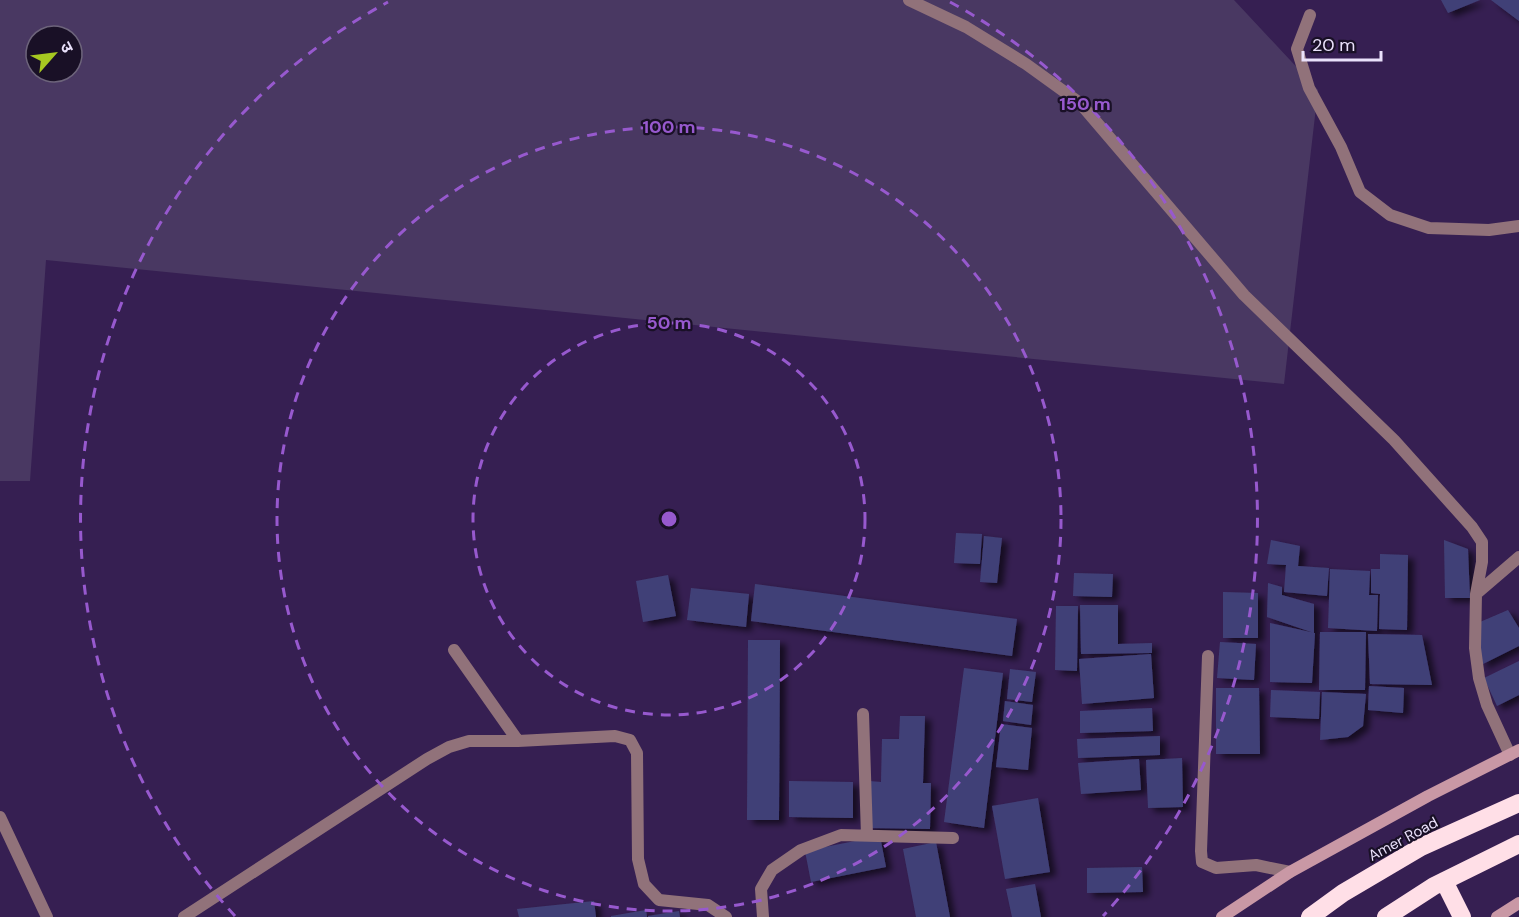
<svg xmlns="http://www.w3.org/2000/svg" width="1519" height="917" viewBox="0 0 1519 917" font-family="'DM Sans','Noto Sans Devanagari',sans-serif">
<defs>
<filter id="shadow"><feDropShadow dx="6" dy="4" stdDeviation="3" flood-color="#0009"/></filter>
</defs>
<rect width="100%" height="100%" fill="#361f52"/>
<path fill="#493862" fill-rule="evenodd" d="M0,0H1234L1318,90L1284,384L46,260L30,481H0ZM36,36H72V72H36Z"/>
<path fill="#414177" filter="url(#shadow)" d="M1441,0H1480L1448,13Z
M1491,0H1519V21Z
M956,533L982,534L980,564L954,563Z
M984,536L1002,538L997,583L980,582Z
M1271,540L1300,546L1298,566L1329,568L1327,596L1284,592L1286,565L1267,564Z
M1444,540L1468,549L1470,598H1445Z
M1380,554L1408,555L1407,630L1379,629L1380,594L1371,593V569H1380Z
M1330,569L1370,571L1369,595H1378L1377,631L1328,628Z
M1074,573L1113,574L1112,597L1073,596Z
M668,575L676,616L643,622L636,581Z
M1268,583L1282,587V595L1314,604V633L1267,617Z
M755,584L1017,619L1012,656L751,621Z
M691,588L749,594L746,627L687,620Z
M1223,592L1258,593V638H1223Z
M1080,605H1118V644L1152,643V653L1081,654Z
M1056,606H1078L1077,671L1055,670Z
M1508,610L1519,628V646L1481,665L1480,622Z
M1270,623L1315,633L1312,683L1270,682Z
M1320,632H1366L1365,690H1319Z
M1368,634L1422,635L1432,685L1370,684Z
M748,640H780L779,820H747Z
M1220,642L1256,644L1254,680L1217,678Z
M1151,654L1154,698L1082,704L1079,659Z
M1519,661V695L1497,706L1484,678Z
M964,668L1003,673L984,828L944,822Z
M1010,669L1036,672L1032,702L1007,699Z
M1369,686L1404,688L1403,713L1368,710Z
M1216,688H1259L1260,754H1216Z
M1271,690L1320,692L1319,719L1270,717Z
M1322,692L1366,694L1363,726L1348,737L1320,740Z
M1005,701L1033,705L1031,725L1003,721Z
M1152,708L1153,731L1080,733V711Z
M900,716H925L923,783H931L930,829L868,828L869,781L881,782L882,739H899Z
M1001,724L1032,728L1028,770L996,767Z
M1160,736V755L1078,758L1077,739Z
M1182,758L1183,807L1148,808L1146,760Z
M1139,759L1141,790L1081,794L1078,763Z
M789,781L853,782V818L789,817Z
M1038,798L1050,872L1005,879L992,806Z
M880,836L886,867L811,882L805,851Z
M936,842L950,917H916L903,849Z
M1142,867L1143,892L1087,893V868Z
M1035,884L1041,917H1012L1006,889Z
M594,901L596,917H519L517,909Z
M646,910L647,917H611V916Z
M679,911L680,917H648V916Z"/>
<g fill="none" stroke-linecap="round" stroke-linejoin="round">
<path stroke="#91727a" stroke-width="12" d="M454,650L518,741
M863,714L867,835
M0,817L47,917
M184,917L427,759L449,747L469,741H518L615,736L630,740L637,753L638,859L644,884L659,900L708,905L726,917
M763,917L761,889L772,870L801,850L841,835L953,838"/>
<path stroke="#91727a" stroke-width="12" d="M909,0L966,27L1026,64L1080,103L1244,295L1394,440L1472,527L1482,542V562L1476,594L1475,648L1479,678L1487,705L1510,755
M1310,15L1297,49L1309,88L1341,147L1360,192L1390,215L1429,228L1489,230L1519,226
M1476,594L1519,557
M1208,656L1201,851L1202,862L1216,868L1256,865L1290,872"/>
<path stroke="#c998a5" stroke-width="12" d="M1222,917L1290,872L1428,796L1519,750
M1497,917L1519,903"/>
<path stroke="#ffdfe7" stroke-width="18" d="M1444,881L1462,917
M1310,917L1343,893L1421,847L1519,803
M1386,917L1434,886L1519,844"/>
</g>
<g fill="none" stroke="#9759ce" stroke-width="3" stroke-dasharray="10 8">
<circle cx="669" cy="519" r="196"/>
<circle cx="669" cy="519" r="392"/>
<path d="M235 916A588 588 0 0 1 388 2M950 2A588 588 0 0 1 1103 916"/>
</g>
<g text-anchor="middle" dominant-baseline="central" stroke-width="4.5" stroke-linejoin="round" paint-order="stroke">
<g font-size="15" fill="#eae1fb" stroke="#191026">
<text transform="translate(1403 839) rotate(-28)">Amer Road</text>
</g>
</g>
<circle cx="669" cy="519" r="9" fill="#9759ce" stroke="#191026" stroke-width="3"/>
<g font-size="18" text-anchor="middle" font-weight="bold" fill="#9759ce" stroke="#191026" stroke-width="4.5" stroke-linejoin="round" paint-order="stroke">
<text x="1085" y="110">150 m</text>
<text x="669" y="133">100 m</text>
<text x="669" y="329">50 m</text>
</g>
<g transform="translate(54 54) rotate(62)"><circle r="28" fill="#191026" stroke="#6d647b" stroke-width="1.5"/>
<path d="M0-4.5L10 22L0 15L-10 22Z" fill="#a6c821"/>
<text y="-9" font-size="16" font-weight="bold" text-anchor="middle" fill="#eae1fb">उ</text>
</g>
<path d="M1303 51v9h78v-9" fill="none" stroke="#eae1fb" stroke-width="3"/>
<text x="1312" y="51" font-size="18" fill="#eae1fb" stroke="#191026" stroke-width="4.5" paint-order="stroke">20 m</text>
</svg>
